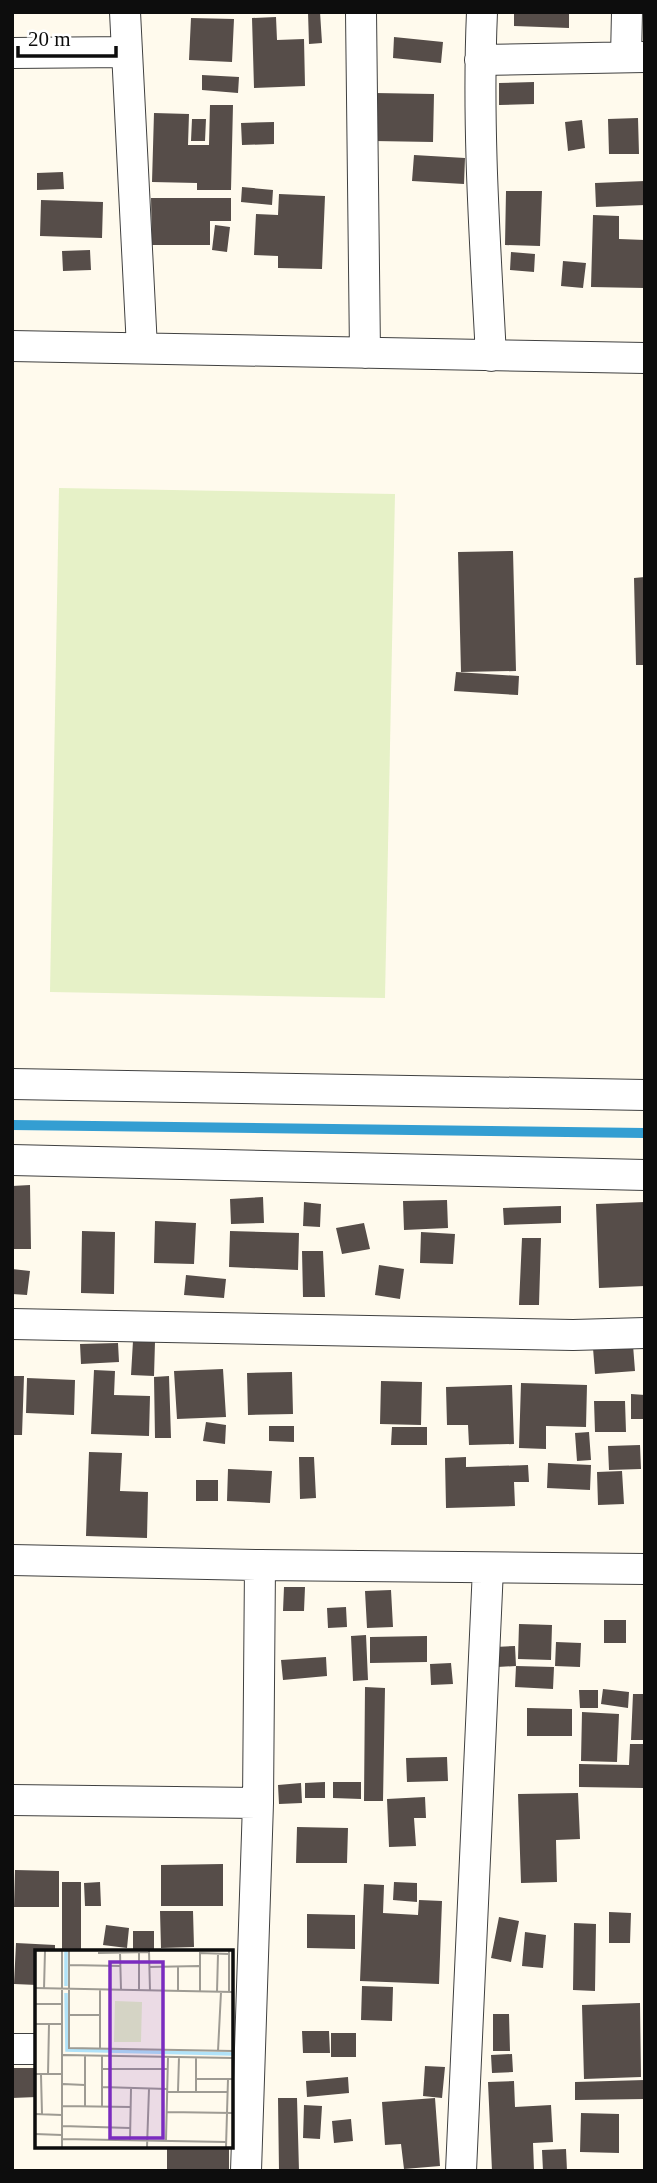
<svg xmlns="http://www.w3.org/2000/svg" width="657" height="2183" viewBox="0 0 657 2183" font-family="'Times New Roman',serif">
<rect width="100%" height="100%" fill="#fffaed"/>
<path fill="#e6f1c7" d="M59,488L395,494L385,998L50,992Z"/>
<g fill="none" stroke-linecap="round" stroke-linejoin="round">
<path stroke="#349ed2" stroke-width="10" d="M12,1125L645,1133"/>
</g>
<path fill="#564d49" d="M308,12H320L322,43L309,44Z
M514,12H569V28L514,26Z
M276,17L277,40L304,39L305,86L254,88L252,18Z
M191,18L234,19L232,62L189,60Z
M394,37L443,42L441,63L393,58Z
M202,75L239,77L238,93L202,90Z
M534,82V104L499,105V83Z
M375,93L434,94L433,142L374,141Z
M210,105H233L231,190H197V183L152,182L154,113L189,114L188,145H209Z
M638,118L639,154H609L608,119Z
M192,119H206L205,141H191Z
M582,120L585,148L568,151L565,122Z
M274,122V144L242,145L241,123Z
M414,155L465,158L464,184L412,181Z
M63,172L64,189L37,190V173Z
M645,181V205L596,207L595,183Z
M242,187L273,190L272,205L241,202Z
M506,191H542L540,246L505,245Z
M279,194L325,196L322,269L278,268V256L254,255L256,214L278,215Z
M151,198H231V221H210V245H152Z
M41,200L103,202L102,238L40,236Z
M593,215L619,216V239L645,240V288L591,287Z
M215,225L230,227L227,252L212,250Z
M90,250L91,270L63,271L62,251Z
M511,252L535,254L534,272L510,270Z
M563,261L586,263L583,288L561,286Z
M513,551L516,671L461,672L458,552Z
M645,577V665H636L634,578Z
M456,672L519,676L518,695L454,691Z
M30,1185L31,1249H12V1186Z
M263,1197L264,1223L231,1224L230,1199Z
M447,1200L448,1228L404,1230L403,1201Z
M304,1202L321,1204L320,1227L303,1226Z
M645,1202V1223H643L645,1286L599,1288L596,1204Z
M561,1206V1223L504,1225L503,1208Z
M155,1221L196,1223L194,1264L154,1263Z
M364,1223L370,1249L342,1254L336,1228Z
M82,1231L115,1232L114,1294L81,1293Z
M230,1231L299,1233L298,1270L229,1267Z
M421,1232L455,1234L453,1264L420,1263Z
M522,1238H541L539,1305H519Z
M302,1251H323L325,1297H303Z
M379,1265L404,1269L400,1299L375,1295Z
M12,1269L30,1271L27,1295L12,1294Z
M186,1275L226,1279L224,1298L184,1295Z
M133,1341L155,1342L154,1376L131,1375Z
M118,1343L119,1362L81,1364L80,1344Z
M633,1345L635,1371L595,1374L593,1348Z
M223,1369L226,1417L177,1419L174,1371Z
M94,1370L115,1371L114,1395L150,1396L149,1436L91,1434Z
M292,1372L293,1414L248,1415L247,1373Z
M12,1376H24L22,1435H12Z
M169,1376L171,1438H155L154,1377Z
M27,1378L75,1380L74,1415L26,1413Z
M381,1381L422,1382L421,1425L380,1424Z
M521,1383L587,1385L586,1427L546,1426V1449L519,1448Z
M512,1385L514,1444L469,1445L468,1425H447L446,1387Z
M631,1394L645,1395V1419H631Z
M594,1401H625L626,1432H595Z
M206,1422L226,1425L225,1444L203,1441Z
M269,1426H294V1442L269,1441Z
M392,1427H427V1445H391Z
M589,1432L591,1460L577,1461L575,1433Z
M640,1445L641,1469L609,1470L608,1446Z
M89,1452L122,1453L120,1491L148,1492L147,1538L86,1536Z
M299,1457H314L316,1498L300,1499Z
M466,1457V1467L528,1465L529,1482H514L515,1506L446,1508L445,1458Z
M548,1463L591,1465L590,1490L547,1488Z
M228,1469L272,1471L270,1503L227,1501Z
M622,1471L624,1504L598,1505L597,1472Z
M196,1480H218V1501H196Z
M284,1587H305L304,1611H283Z
M391,1590L393,1627L367,1628L365,1591Z
M346,1607L347,1627L328,1628L327,1608Z
M604,1620H626V1643H604Z
M519,1624L552,1625L551,1660L518,1659Z
M366,1635L368,1680L353,1681L351,1636Z
M427,1636V1662L370,1663V1637Z
M556,1642L581,1643L580,1667L555,1666Z
M515,1646L516,1666L497,1667L495,1647Z
M326,1657L327,1676L283,1680L281,1660Z
M451,1663L453,1684L431,1685L430,1664Z
M516,1666L554,1667L553,1689L515,1687Z
M365,1687L385,1688L383,1801H364Z
M603,1689L629,1692L628,1708L601,1704Z
M579,1690H598V1708H580Z
M633,1694H645V1740H631Z
M527,1708L572,1709V1736H527Z
M582,1712L619,1714L617,1762L581,1761Z
M630,1744H645L644,1788L579,1787V1764L629,1765Z
M447,1757L448,1781L407,1782L406,1758Z
M325,1782V1798H305V1783Z
M333,1782H361V1799L333,1798Z
M301,1783L302,1803L279,1804L278,1785Z
M578,1793L580,1839L556,1840L557,1882L521,1883L518,1794Z
M425,1797L426,1818H414L416,1846L389,1847L387,1799Z
M297,1827L348,1828L347,1863H296Z
M223,1864V1906H161V1865Z
M15,1870L59,1871V1907H14Z
M62,1882H81V1952H62Z
M100,1882L101,1906H85L84,1883Z
M394,1882L417,1883V1902L393,1900Z
M364,1884L384,1885L383,1913L418,1915L419,1900L442,1901L439,1984L360,1981Z
M160,1911H193L194,1947L161,1948Z
M609,1912L631,1913L630,1943H609Z
M307,1914L355,1915V1949L307,1948Z
M499,1917L519,1921L511,1962L491,1958Z
M574,1923L596,1924L595,1991L573,1990Z
M106,1925L129,1928L127,1948L103,1945Z
M133,1931H154V1952H133Z
M525,1932L546,1935L543,1968L522,1966Z
M16,1943L55,1945V1952H37V1985L14,1984Z
M362,1986L393,1987L392,2021L361,2020Z
M640,2003L641,2077L584,2079L582,2005Z
M493,2014H509L510,2051H493Z
M302,2031H329L330,2053H303Z
M331,2033H356V2057H331Z
M512,2054L513,2072L492,2073L491,2055Z
M425,2066L445,2067L442,2098L423,2096Z
M12,2068H37V2097L12,2098Z
M348,2077L349,2093L307,2097L306,2081Z
M645,2080V2099L575,2100V2082Z
M514,2081L515,2107L551,2105L553,2142L533,2143L534,2171H492L488,2082Z
M278,2098H297L299,2171H279Z
M435,2098L440,2166L404,2169L401,2144L385,2145L382,2102Z
M304,2105L322,2106L320,2139L303,2138Z
M581,2113L619,2114V2153L580,2152Z
M351,2119L353,2141L334,2143L332,2121Z
M167,2146H229V2171H167Z
M566,2149L567,2171H543L542,2150Z"/>
<g fill="none" stroke-linecap="round" stroke-linejoin="round">
<defs>
<path id="minor" d="M125,12L142,348
M361,12L365,353
M482,12C477,127 485,241 491,356
M12,53L126,52
M626,57L627,12
M480,60L645,57
M12,346L645,358
M12,1084L645,1095
M12,1160L645,1175
M12,1324L573,1335L645,1333
M12,1560L260,1565L645,1569
M12,1800L258,1803
M12,2049H37
M246,2171L258,1803L260,1565
M461,2171L488,1568"/>
</defs>
<use href="#minor" stroke="#404040" stroke-width="32"/>
<use href="#minor" stroke="#fff" stroke-width="30"/>
</g>
<g transform="translate(35 1950)">
<rect width="198" height="198" fill="#fffaed"/>
<path d="M80,51L107,52L106,92H79Z" fill="#e6f1c7"/>
<path fill="none" stroke="#b0e2f8" stroke-width="3.5" d="M31,36V1M31,43L32,100L198,104"/>
<path fill="none" stroke="#9e9b93" stroke-width="2" d="M34,1V98L198,101M114,1L115,41M85,2L86,40M104,2V40M63,3L114,2M34,15L85,16M114,17L164,16M0,38L198,42M9,39L10,1M65,40V99M143,41V16M165,42V3L194,4M182,42L183,4M194,42V1M0,54H27M34,65H65M0,74H27M183,101L186,42M28,105L198,108M161,107V141M67,119H132M0,124H28M6,125L7,164M13,125L14,74M161,129H198M28,134L50,135M67,137L132,139M143,141L144,107M132,142H193M27,156L96,157M50,157V105M67,157V106M132,162L198,163M0,164L27,165M27,176L95,178M0,184L27,185M27,189L191,192M95,190L96,139M131,190L133,107M27,197V1M112,197L114,139M191,197L193,129"/>
<path fill="#7b2cbf" fill-opacity="0.15" stroke="#7b2cbf" stroke-width="3.5" d="M75,12H128V188H75Z"/>
<rect width="198" height="198" fill="none" stroke="#0d0d0d" stroke-width="3.5"/>
</g>
<rect width="657" height="2183" fill="none" stroke="#0d0d0d" stroke-width="28"/>
<path d="M18 46v10h98v-10" fill="none" stroke="#0d0d0d" stroke-width="3.5"/>
<text x="28" y="46" font-size="21" fill="#0d0d0d" stroke="#ffffff" stroke-width="5" paint-order="stroke">20 m</text>
</svg>
